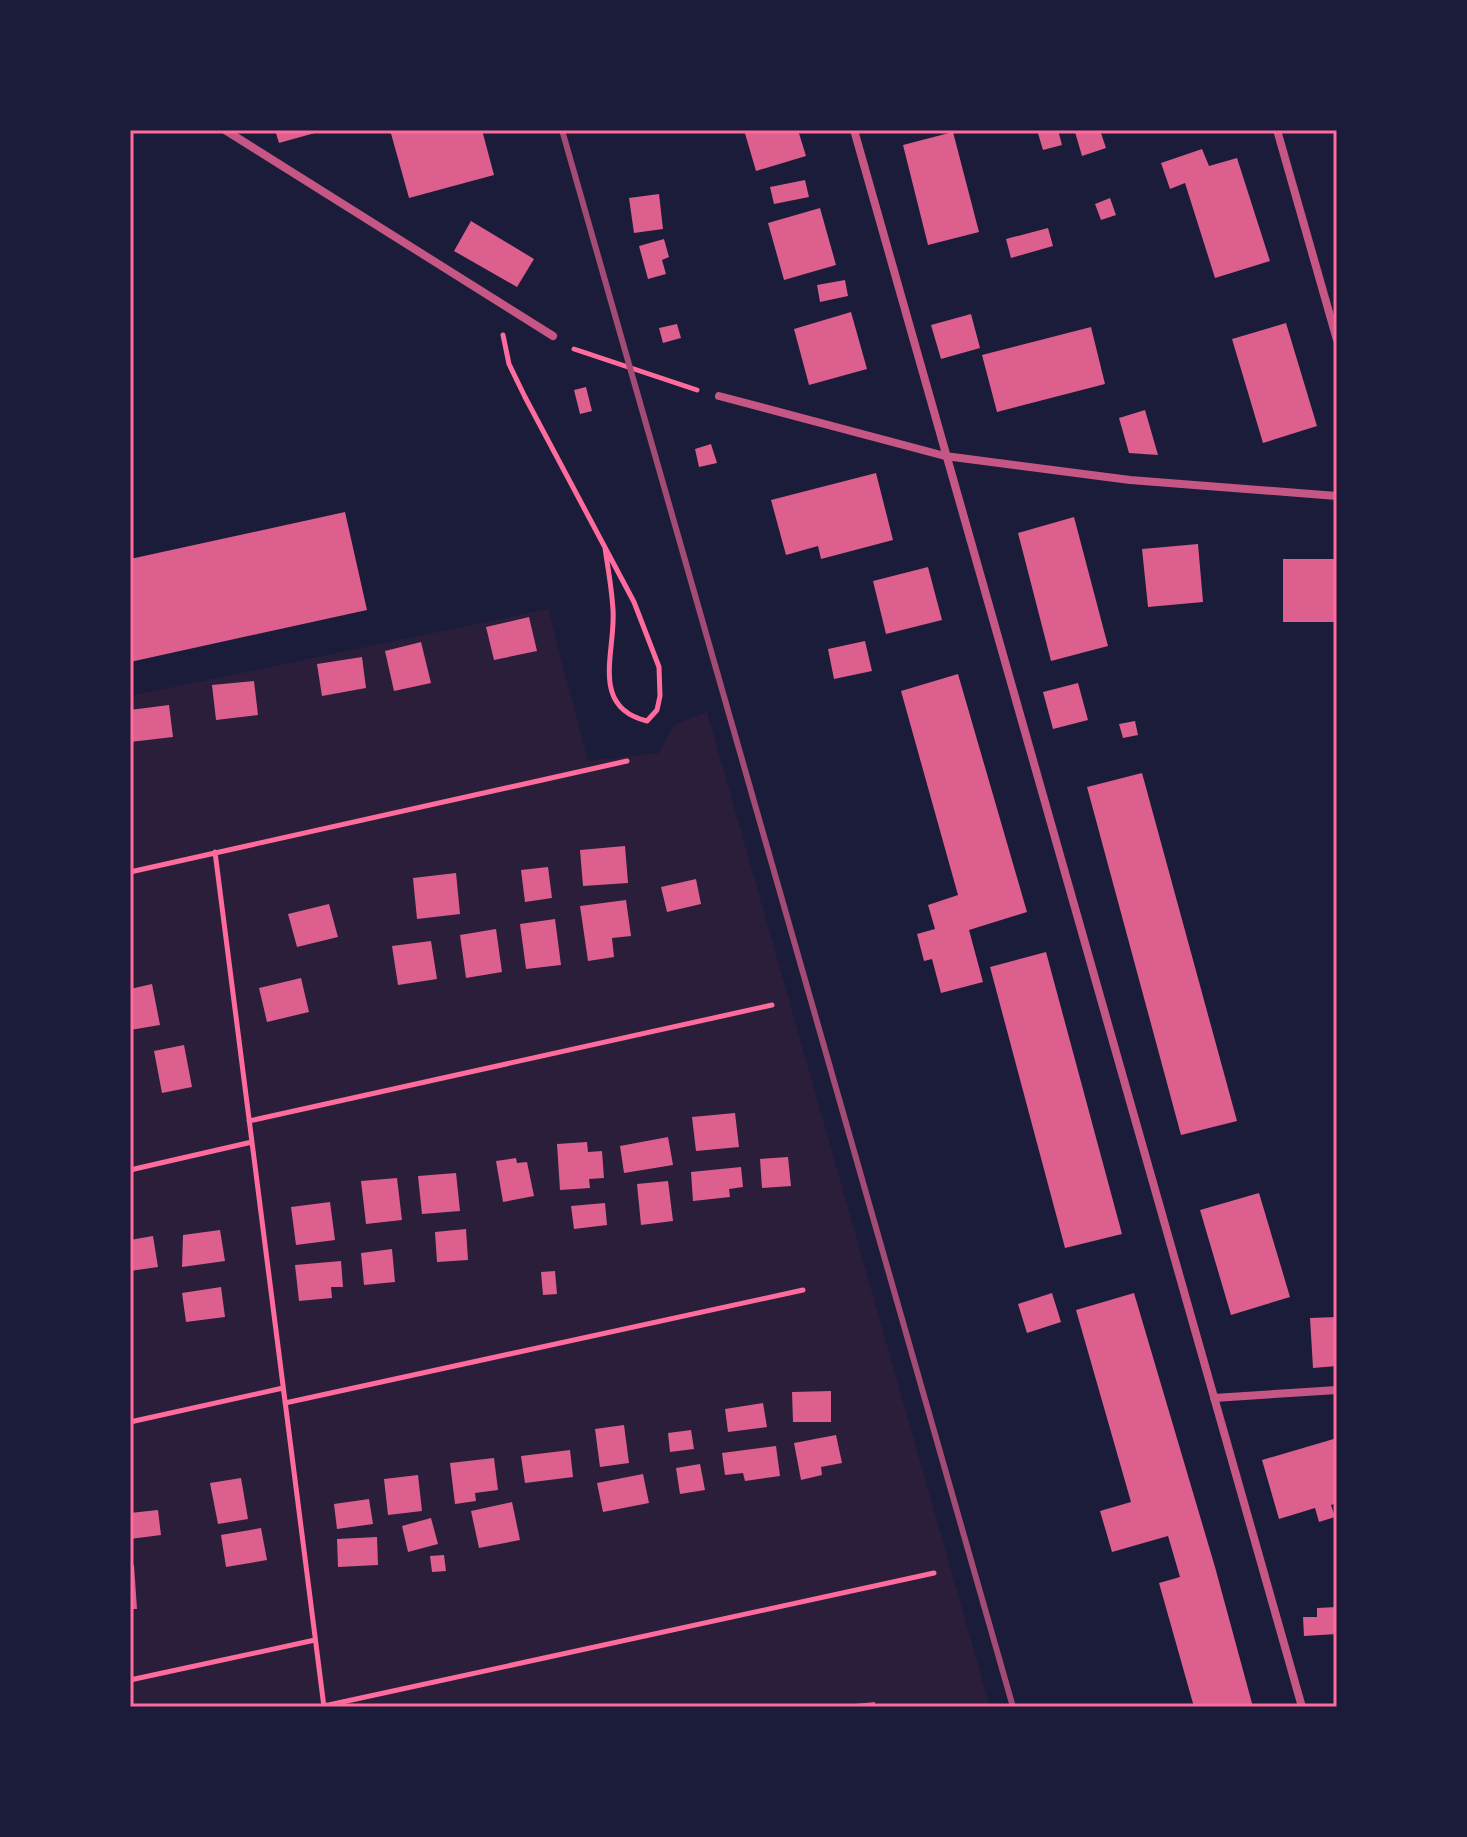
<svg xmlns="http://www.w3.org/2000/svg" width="1467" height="1837" viewBox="0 0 1467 1837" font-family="'Noto Sans',sans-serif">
<rect width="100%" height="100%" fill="#1b1b3a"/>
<path fill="#2a1e3b" d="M548,609L588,761L659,753L674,725L707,712L990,1707H130V696Z"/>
<path fill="#dd5f8e" d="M275,130H322V131L279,143Z
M390,130H482L494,175L409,198Z
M744,130H798L806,156L756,171Z
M1037,130H1058L1062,145L1043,150Z
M1100,130L1106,148L1082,156L1075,132Z
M953,132L979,232L928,245L903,145Z
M1202,149L1209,166L1237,158L1270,261L1215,278L1185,183L1170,189L1161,163Z
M805,180L809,197L774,204L770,187Z
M659,194L663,229L634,233L629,198Z
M1110,198L1116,215L1101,220L1095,204Z
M820,208L836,265L784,280L768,223Z
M471,221L534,259L517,287L454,251Z
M1048,228L1053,246L1011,258L1006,239Z
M664,239L669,257L662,260L666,274L648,279L639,246Z
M845,280L848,296L820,302L817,285Z
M851,312L867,369L809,385L794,329Z
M971,314L980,348L941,359L931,325Z
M1286,323L1317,426L1263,443L1232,339Z
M677,324L681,338L663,343L659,328Z
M1091,327L1105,384L997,412L982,355Z
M586,387L592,411L580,414L574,390Z
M1145,410L1158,455L1129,453L1119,418Z
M711,444L717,463L699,467L695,449Z
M876,473L893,540L821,559L818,546L786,555L771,500Z
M345,512L367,610L130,662V559Z
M1074,517L1108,646L1051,661L1018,533Z
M1198,544L1203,602L1148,607L1142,549Z
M1283,559H1337V622H1283Z
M928,567L942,620L886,634L873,581Z
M529,617L537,651L494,660L486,627Z
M865,641L872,671L834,679L828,649Z
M421,642L431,683L394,691L385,651Z
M362,657L366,688L322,696L317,664Z
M958,674L1027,912L969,930L983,982L941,993L932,959L924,961L917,934L935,929L928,905L958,895L901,691Z
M254,681L258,715L216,720L212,685Z
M1078,683L1088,720L1053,729L1043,692Z
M169,705L173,737L130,742V710Z
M1135,721L1138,735L1123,738L1119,724Z
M1142,773L1237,1121L1181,1135L1087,787Z
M625,846L628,883L583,886L580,850Z
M548,867L552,898L525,902L521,870Z
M456,873L460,914L417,919L413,878Z
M696,879L701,904L667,912L661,887Z
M626,900L631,936L612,938L614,957L588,961L580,906Z
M329,904L338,937L297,947L288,914Z
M555,919L561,965L526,969L520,924Z
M496,929L502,972L466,978L460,935Z
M431,941L437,979L398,985L392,946Z
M1046,952L1122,1234L1065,1248L990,967Z
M301,978L309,1012L267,1022L259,988Z
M152,984L160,1025L130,1030V989Z
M184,1045L192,1087L162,1093L154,1051Z
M735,1113L739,1147L696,1151L692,1117Z
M668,1137L673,1165L624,1173L620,1146Z
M587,1142L588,1152L602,1151L604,1178L589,1179L590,1188L560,1190L557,1144Z
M788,1157L791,1186L762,1188L760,1159Z
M516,1158L517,1163L527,1162L534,1196L503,1202L496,1161Z
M741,1167L743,1187L729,1189L730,1197L693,1201L691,1172Z
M456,1173L460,1211L422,1214L418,1176Z
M397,1178L402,1220L366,1224L361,1181Z
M668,1181L673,1221L641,1225L637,1184Z
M1259,1193L1290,1297L1231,1315L1200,1210Z
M330,1202L335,1240L296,1245L291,1207Z
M605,1203L607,1225L574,1229L571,1206Z
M466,1229L468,1260L437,1262L435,1232Z
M220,1230L225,1261L182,1267L183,1235Z
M153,1236L158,1267L130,1271V1240Z
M392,1249L395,1282L364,1285L361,1253Z
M341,1261L343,1287H331L332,1298L299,1301L295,1265Z
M555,1271L557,1294L543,1295L541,1272Z
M221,1287L225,1317L186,1322L182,1293Z
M1052,1293L1061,1322L1027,1333L1018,1304Z
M1134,1293L1215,1567L1253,1707H1194L1159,1583L1180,1577L1168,1536L1112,1552L1100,1511L1131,1502L1076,1310Z
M1337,1317V1366L1313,1368L1310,1318Z
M831,1391V1422H793L792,1392Z
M763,1403L767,1427L728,1432L725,1409Z
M624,1425L629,1463L600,1467L595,1429Z
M691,1430L694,1449L670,1452L668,1433Z
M836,1435L842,1463L821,1467L822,1475L801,1480L794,1443Z
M1337,1438V1503L1331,1505L1335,1517L1319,1522L1315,1508L1279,1519L1262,1460Z
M776,1446L780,1476L745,1481L743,1473L725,1475L722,1453Z
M570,1450L573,1477L525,1483L521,1456Z
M494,1458L498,1490L475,1493L476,1501L455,1504L450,1463Z
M700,1464L705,1490L680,1494L676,1468Z
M643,1474L649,1503L603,1512L597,1483Z
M418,1475L422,1511L388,1515L384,1479Z
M241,1478L248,1519L218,1524L210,1483Z
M369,1499L373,1524L337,1529L334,1504Z
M512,1502L520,1540L479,1548L471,1511Z
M158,1510L161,1535L130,1539V1513Z
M431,1518L438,1544L408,1552L402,1526Z
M261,1528L267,1560L226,1567L221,1535Z
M377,1537L378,1565L338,1567L337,1539Z
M444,1555L446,1571L432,1572L430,1556Z
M130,1565H134L137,1609H130Z
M1337,1607V1634L1304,1636L1303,1617H1317V1608Z
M875,1702V1707H845V1705Z"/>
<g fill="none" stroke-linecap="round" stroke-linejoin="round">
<path stroke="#ff6b9d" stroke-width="5" d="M503,335L509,364L525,397L634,602L659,667L660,696L657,710L647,721C589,707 616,651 613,610C612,590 608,569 605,548
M574,349L697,390
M215,852L324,1707
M130,872L627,761
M249,1121L772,1005
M130,1170L252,1142
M285,1403L803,1290
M130,1422L283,1388
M130,1680L315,1640
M324,1706L934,1573"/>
<path stroke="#c65784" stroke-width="8" d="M225,130L553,336
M854,130L1302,1707
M1277,130L1337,340
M719,396L945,456L1130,480L1337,496
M1214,1398L1337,1390"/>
<path stroke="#a44b75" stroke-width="6" d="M562,130L1013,1707"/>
</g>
<rect width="1467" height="1837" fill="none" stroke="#1b1b3a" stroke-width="264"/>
<rect x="132" y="132" width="1203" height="1573" fill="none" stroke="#ff6b9d" stroke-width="3"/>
</svg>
